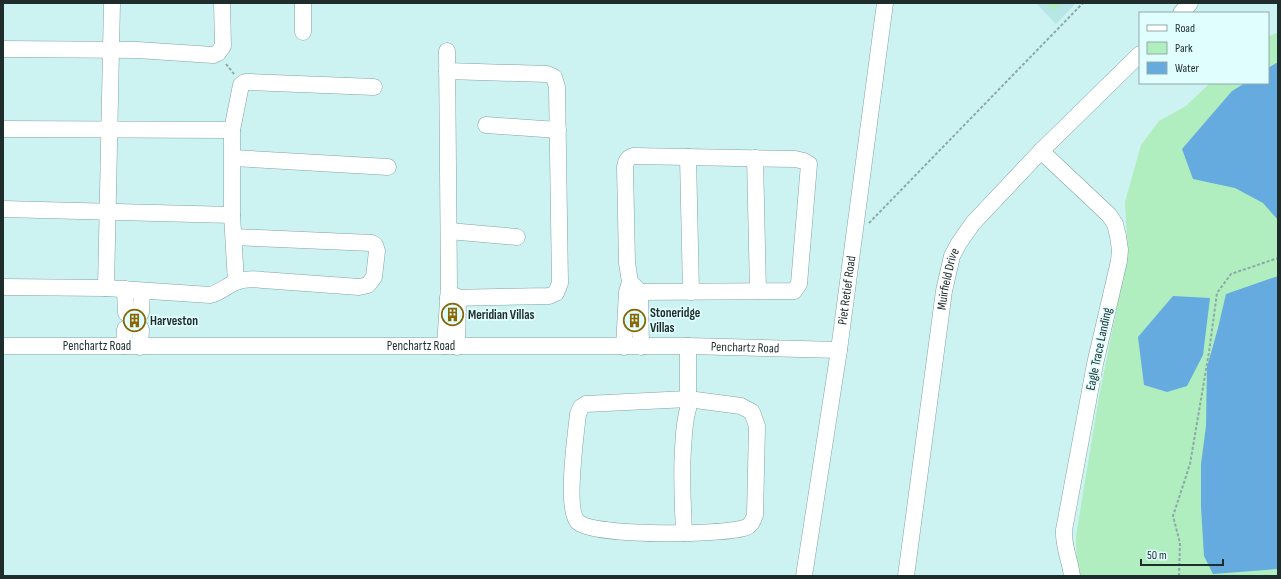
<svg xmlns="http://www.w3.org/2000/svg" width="1281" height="579" viewBox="0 0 1281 579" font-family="'Sofia Sans Condensed',sans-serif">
<rect width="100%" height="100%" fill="#cdf2f2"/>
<path fill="#b8e5e6" d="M1036,3H1076L1056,24Z"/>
<path fill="#b0edbf" d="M1046,3H1062L1053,11Z
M1278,32V576H1077L1076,536L1099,397L1128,252L1125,202L1141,145L1159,121L1186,106L1210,83H1268V37Z"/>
<path fill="#65abdf" d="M1278,62V220L1263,203L1235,188L1193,179L1182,149L1232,91L1245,83H1268V68Z
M1278,276V569L1213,574L1204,556L1201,507V464L1206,426L1207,367L1218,328L1226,294Z
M1173,296L1210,298L1203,355L1187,386L1167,392L1144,385L1138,337Z"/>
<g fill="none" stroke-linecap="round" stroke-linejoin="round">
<defs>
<g id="minor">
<path d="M303,3V32"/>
<path d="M1181,13L1190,3"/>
<path d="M3,49L137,50L213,55L218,53L223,46L222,3"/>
<path d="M447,71L547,74L554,77L557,87L560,283L556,293L549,296L448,298"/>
<path d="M486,125L558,130"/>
<path d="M3,129L232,130"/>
<path d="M1041,151L1109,215L1115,224L1118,236L1120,250L1119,261L1095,364L1064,530C1063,546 1070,560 1072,576"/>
<path d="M688,157L691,292"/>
<path d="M233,158L388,167"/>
<path d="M755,158L758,291"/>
<path d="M3,209L232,215"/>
<path d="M449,231L517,237"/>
<path d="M236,282L232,215V130L241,85L245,82H250L374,87"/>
<path d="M633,285L640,292L641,347"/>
<path d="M3,287L106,288L210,295C222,292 227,285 236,282C244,279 255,279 263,280L359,287L368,285L374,277L377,251L375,245L372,243L234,237"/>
<path d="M106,288L112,3"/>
<path d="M125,289L126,313"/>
<path d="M456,296L458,299L457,347"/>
<path d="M141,313L142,291"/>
<path id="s1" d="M3,346H688L839,350"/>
<path d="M124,346L125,329"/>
<path d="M445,346L449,286L447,51"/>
<path d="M140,347L141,329"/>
<path d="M624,347L627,292L630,282L627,263L625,167C626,161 628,157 634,156L795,159L804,161L809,164L799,284L794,291L627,292"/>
<path d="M688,399L741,406L752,412L757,426L755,515C753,521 751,526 744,528C722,535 594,537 578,522C565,510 576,433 578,414L581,407L586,404Z"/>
<path d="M684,533C683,505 681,477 683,449C684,435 684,422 688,409V346"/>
<path id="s2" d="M804,576L839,350L885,3"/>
<path id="s3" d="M906,576L944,291L952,256L959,243L973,223L1041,151L1140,54"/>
</g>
</defs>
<use href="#minor" stroke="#81a4a4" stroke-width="17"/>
<path stroke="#8ca8a8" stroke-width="2" stroke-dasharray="3 2" stroke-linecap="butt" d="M226,64L234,74
M869,223L1083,3
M1179,576L1180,543L1173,516L1190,464L1209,352L1217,293L1231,274L1278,258"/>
<use href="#minor" stroke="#fff" stroke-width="16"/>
</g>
<defs>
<symbol id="building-ring" viewBox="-11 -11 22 22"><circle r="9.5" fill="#e0fefe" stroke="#8a6705" stroke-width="1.5"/><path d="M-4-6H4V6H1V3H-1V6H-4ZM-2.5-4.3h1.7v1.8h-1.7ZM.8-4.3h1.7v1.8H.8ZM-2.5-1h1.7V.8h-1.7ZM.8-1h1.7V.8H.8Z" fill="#8a6705"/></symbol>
</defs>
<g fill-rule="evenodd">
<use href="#building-ring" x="440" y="302" width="25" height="25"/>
<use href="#building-ring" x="622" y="308" width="25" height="25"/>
<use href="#building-ring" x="122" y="308" width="25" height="25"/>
</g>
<g text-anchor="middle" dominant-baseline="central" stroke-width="3.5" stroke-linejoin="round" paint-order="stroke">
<g font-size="13" fill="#1e2c2c" stroke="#e0fefe">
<text stroke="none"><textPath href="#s3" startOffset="300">Muirfield Drive</textPath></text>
<text stroke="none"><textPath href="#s2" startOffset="289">Piet Retief Road</textPath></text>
<text stroke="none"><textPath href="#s1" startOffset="94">Penchartz Road</textPath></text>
<text stroke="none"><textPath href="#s1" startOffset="418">Penchartz Road</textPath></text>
<text stroke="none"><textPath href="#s1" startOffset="742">Penchartz Road</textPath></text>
<text transform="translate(1099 349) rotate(-78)">Eagle Trace Landing</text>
</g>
<g font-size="13" font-weight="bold" fill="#1e2c2c" stroke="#e0fefe" text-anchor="start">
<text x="650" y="313">Stoneridge<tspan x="650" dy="15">Villas</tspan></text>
<text x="468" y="315">Meridian Villas</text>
<text x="150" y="321">Harveston</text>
</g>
</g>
<rect width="1281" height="579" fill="none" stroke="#1e2c2c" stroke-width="8"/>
<rect x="1139" y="12" width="130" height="72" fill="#e0fefe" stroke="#92aaaa"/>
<rect x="1147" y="25" width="20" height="6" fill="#ffffff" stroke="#92aaaa"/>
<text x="1175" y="32" font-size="12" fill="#1e2c2c">Road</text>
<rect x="1147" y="42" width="20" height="12" fill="#b0edbf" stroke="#92aaaa"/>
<text x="1175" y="52" font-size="12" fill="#1e2c2c">Park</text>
<rect x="1147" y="62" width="20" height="12" fill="#65abdf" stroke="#92aaaa"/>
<text x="1175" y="72" font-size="12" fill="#1e2c2c">Water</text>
<path d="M1141 559v6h82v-6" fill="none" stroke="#1e2c2c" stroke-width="2"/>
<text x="1147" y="559" font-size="12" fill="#1e2c2c" stroke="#e0fefe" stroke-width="3" paint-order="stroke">50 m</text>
</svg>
